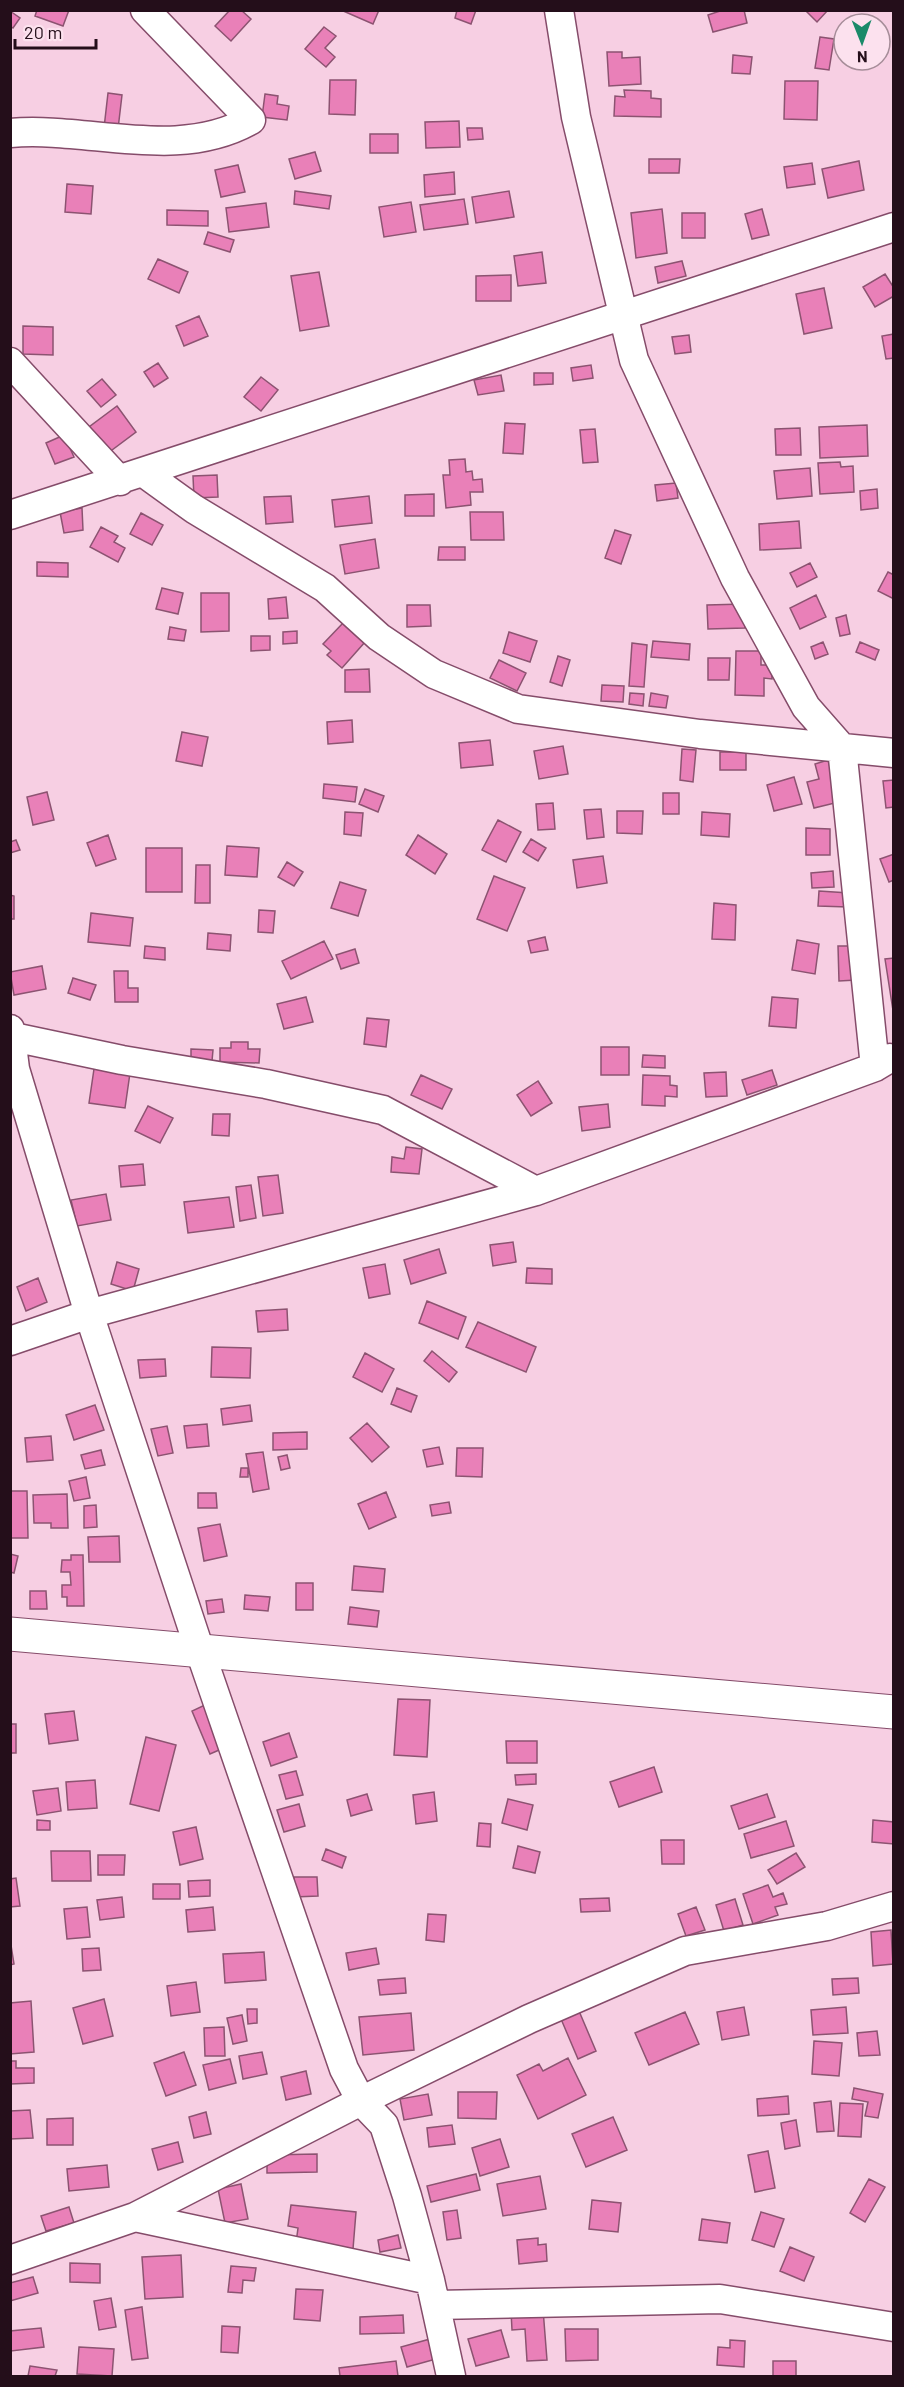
<svg xmlns="http://www.w3.org/2000/svg" width="904" height="2387" viewBox="0 0 904 2387" font-family="Barlow,sans-serif">
<rect width="100%" height="100%" fill="#f7cfe3"/>
<path fill="#e980b8" stroke="#8c5371" stroke-width="1.5" d="M37,10H69L63,26L35,16Z
M230,10H241L251,19L231,41L215,26Z
M341,10H379L373,24Z
M457,10H476L471,24L455,18Z
M723,10H744L747,23L713,32L708,15Z
M805,10H828L817,22Z
M10,11L20,18L13,28L10,26Z
M324,27L336,36L325,48L335,57L326,67L305,49Z
M820,37L834,39L829,70L815,68Z
M607,52H622V58L640,57L641,84L609,86Z
M733,55L752,57L750,74L732,73Z
M330,80H356L355,115L329,114Z
M785,81H818L817,120L784,119Z
M624,90L651,91V98L661,99V117L614,116L615,96L625,97Z
M108,93L122,95L118,129L104,128Z
M265,94L278,96L277,104L289,106L287,120L262,117Z
M459,121L460,147L426,148L425,122Z
M467,128H482L483,139L468,140Z
M370,134H398V153H370Z
M315,152L321,171L295,179L289,159Z
M649,159H680L679,173H649Z
M859,161L864,190L828,198L822,169Z
M812,163L815,184L787,188L784,167Z
M238,165L245,192L221,197L215,170Z
M454,172L455,194L425,197L424,175Z
M67,184L93,186L91,214L65,212Z
M295,191L331,196L329,209L294,204Z
M509,191L514,217L476,223L472,197Z
M464,199L468,224L424,230L420,205Z
M411,202L416,232L384,237L379,207Z
M266,203L269,227L229,232L226,208Z
M662,209L667,253L636,258L631,213Z
M762,209L769,235L752,239L745,214Z
M167,210L208,211V226L167,225Z
M682,213H705V238H682Z
M208,232L234,240L230,252L204,244Z
M542,252L546,283L518,286L514,256Z
M158,259L188,272L179,293L148,279Z
M682,261L686,276L658,283L655,267Z
M319,272L329,326L300,331L291,276Z
M885,274L894,288V296L875,307L863,287Z
M511,275V301H476V276Z
M824,288L832,328L804,334L796,294Z
M199,316L208,336L184,346L176,326Z
M23,326L53,327V355L23,354Z
M894,334V358L886,359L882,336Z
M689,335L691,352L675,354L672,337Z
M158,363L168,378L154,387L144,372Z
M591,365L593,378L573,381L571,368Z
M534,373H553V384L534,385Z
M501,375L504,391L478,395L474,380Z
M261,377L278,390L261,411L244,397Z
M102,379L116,395L101,407L87,391Z
M117,406L136,432L108,453L89,427Z
M505,423L525,424L523,454L503,453Z
M867,425L868,456L820,458L819,427Z
M800,428L801,455H776L775,429Z
M595,429L598,462L583,463L580,430Z
M64,435L74,457L55,464L46,443Z
M465,459L466,472L472,471L473,480L482,479L483,492H470L471,505L446,508L443,475H450L449,460Z
M840,462L841,467L853,466L854,492L820,494L818,463Z
M810,468L812,496L777,499L774,471Z
M217,475L218,497L194,498L193,476Z
M676,483L678,498L657,501L655,485Z
M877,489L878,508L861,510L860,491Z
M434,494V516H405V495Z
M291,496L293,522L266,524L264,497Z
M369,496L372,523L335,527L332,500Z
M82,508L83,530L64,533L60,512Z
M470,512H503L504,540H471Z
M141,513L163,525L152,545L130,534Z
M799,521L801,548L760,550L759,524Z
M101,527L118,536L114,542L125,548L118,562L90,547Z
M615,530L631,535L621,564L605,558Z
M375,539L379,568L345,574L340,545Z
M439,547H465V560H438Z
M37,562L68,563V577L37,576Z
M810,563L817,577L797,587L790,573Z
M888,572L894,575V599L878,591Z
M162,588L183,593L178,614L156,609Z
M201,593H229V631L201,632Z
M816,595L826,617L800,629L790,608Z
M286,597L288,618L269,619L268,599Z
M744,604L745,628L708,629L707,605Z
M407,605H430L431,626L407,627Z
M846,615L850,634L840,636L836,618Z
M343,623L365,642L342,668L327,655L331,651L323,644Z
M170,627L186,630L184,641L168,639Z
M297,631V643L283,644V632Z
M509,632L537,641L530,662L503,653Z
M251,636H270V650L251,651Z
M653,641L690,644L689,660L651,657Z
M823,642L828,654L815,659L811,647Z
M860,642L879,650L875,660L856,652Z
M632,643L647,645L644,687L629,686Z
M736,651H761V665H772V679L764,678V696L735,695Z
M558,656L570,660L562,686L550,682Z
M708,658H730L729,680H708Z
M499,660L526,673L517,691L490,678Z
M369,669L370,692H345V670Z
M602,685L624,686L623,702L601,701Z
M630,693L644,694L643,706L629,704Z
M651,693L668,696L666,708L649,706Z
M352,720L353,742L328,744L327,722Z
M182,732L208,737L202,766L176,761Z
M490,740L493,765L461,768L459,743Z
M563,746L568,774L539,779L534,751Z
M682,749L696,750L693,782L680,780Z
M720,752H746V770H720Z
M828,760L839,802L814,808L807,782L819,779L815,764Z
M794,777L802,804L774,811L767,785Z
M894,780V807L886,808L883,781Z
M324,784L357,787L355,802L323,798Z
M365,789L384,796L378,812L359,804Z
M47,792L54,820L33,825L27,797Z
M663,793H679V814H663Z
M553,803L555,829L538,830L536,804Z
M601,809L604,837L587,839L584,810Z
M617,811H643L642,834L617,833Z
M345,812L363,813L361,836L344,834Z
M702,812L730,814L729,837L701,835Z
M498,820L521,832L506,862L482,850Z
M806,828L830,829V855H806Z
M108,835L116,859L96,866L87,843Z
M418,835L447,854L435,874L406,855Z
M531,839L546,848L538,861L523,852Z
M16,840L20,850L10,853V842Z
M227,846L259,848L257,877L225,875Z
M146,848H182V892H146Z
M894,854V880L889,882L880,859Z
M603,856L607,883L577,888L573,860Z
M287,862L303,872L294,886L278,877Z
M196,865H210V903H195Z
M833,871L834,887L812,888L811,873Z
M494,876L525,888L507,931L477,919Z
M340,882L366,890L358,916L331,908Z
M819,891L849,893L848,907L818,906Z
M10,895L14,896V919H10Z
M714,903L736,905L735,940L712,939Z
M259,910L275,911L273,933L258,932Z
M91,913L133,918L130,946L88,942Z
M208,933L231,935L230,951L207,949Z
M545,937L548,950L531,953L528,941Z
M797,940L819,944L815,974L792,970Z
M324,941L333,959L291,979L282,961Z
M145,946L165,948V960L144,958Z
M838,946H854L856,980L839,981Z
M355,949L359,963L341,969L336,955Z
M894,958V1017L885,959Z
M42,966L46,989L14,995L10,972Z
M114,971H128V988H138V1002H115Z
M73,978L96,985L90,1000L68,993Z
M306,997L313,1022L284,1029L277,1004Z
M772,997L798,999L796,1028L769,1026Z
M367,1018L389,1020L386,1047L364,1044Z
M231,1042H248V1049H260L259,1063L220,1062V1048H231Z
M601,1047H629V1075H601Z
M191,1049L213,1050L212,1061L191,1060Z
M643,1055L665,1056V1068L642,1067Z
M94,1069L130,1073L125,1108L89,1103Z
M772,1070L777,1085L747,1095L742,1080Z
M726,1072L727,1096L706,1097L704,1073Z
M421,1075L452,1089L442,1109L411,1095Z
M643,1075L670,1076V1085L677,1086V1097L665,1096V1106L642,1105Z
M538,1081L552,1103L531,1116L517,1095Z
M608,1104L610,1127L582,1131L579,1107Z
M148,1106L173,1118L160,1143L135,1131Z
M213,1114H230L229,1136L212,1135Z
M406,1147L422,1149L419,1174L391,1172L392,1157L404,1159Z
M143,1164L145,1185L121,1187L119,1166Z
M278,1175L283,1213L263,1216L258,1177Z
M251,1185L256,1218L240,1221L236,1187Z
M106,1194L111,1220L77,1226L71,1200Z
M229,1197L234,1227L188,1233L184,1202Z
M513,1242L516,1262L493,1266L490,1245Z
M439,1249L446,1273L411,1284L404,1260Z
M117,1262L139,1269L133,1291L111,1284Z
M385,1264L390,1294L369,1298L363,1268Z
M527,1268L552,1269V1284L526,1283Z
M38,1278L47,1302L26,1311L17,1287Z
M427,1301L466,1317L458,1339L419,1323Z
M287,1309L288,1330L258,1332L256,1311Z
M478,1322L536,1347L526,1372L466,1347Z
M212,1347L251,1348L250,1378L211,1377Z
M432,1351L457,1372L449,1382L424,1361Z
M365,1353L394,1369L382,1392L353,1377Z
M165,1359L166,1376L140,1378L138,1360Z
M397,1388L417,1396L411,1412L391,1404Z
M95,1405L104,1430L74,1440L66,1415Z
M250,1405L252,1421L223,1425L221,1409Z
M367,1423L389,1447L372,1462L350,1438Z
M207,1424L209,1446L187,1448L184,1426Z
M167,1426L173,1453L158,1456L151,1429Z
M307,1432V1449L273,1450V1433Z
M51,1436L53,1460L27,1462L25,1438Z
M439,1447L443,1464L427,1467L423,1450Z
M457,1448H483L482,1477L456,1476Z
M101,1450L105,1465L85,1469L81,1455Z
M263,1452L269,1489L253,1492L246,1454Z
M287,1455L290,1468L281,1470L278,1457Z
M241,1468H248V1477H240Z
M86,1477L90,1498L74,1501L69,1481Z
M10,1491H27L28,1538H10Z
M386,1492L396,1517L369,1529L358,1504Z
M198,1493H216L217,1508H198Z
M67,1494L68,1528H51V1523H34L33,1495Z
M449,1502L451,1513L432,1516L430,1505Z
M96,1505L97,1527L84,1528V1506Z
M220,1524L227,1556L204,1561L198,1528Z
M119,1536L120,1562H89L88,1537Z
M10,1554L18,1556L14,1573L10,1572Z
M71,1555H83L84,1606H67V1597H62V1585H71L70,1572H61L62,1560H71Z
M354,1566L385,1569L383,1592L352,1590Z
M296,1583H313V1610H296Z
M30,1591H46L47,1609H30Z
M245,1595L270,1597L268,1611L244,1609Z
M222,1599L224,1612L208,1614L206,1601Z
M350,1607L379,1611L377,1627L348,1624Z
M398,1699L430,1700L427,1757L394,1755Z
M207,1704L226,1747L210,1754L192,1711Z
M74,1711L78,1740L49,1744L45,1714Z
M10,1724H16V1753H10Z
M289,1733L297,1757L271,1766L263,1742Z
M146,1737L176,1745L159,1811L130,1804Z
M506,1741H537V1763H507Z
M654,1767L662,1792L619,1807L610,1782Z
M296,1771L303,1795L286,1799L279,1775Z
M536,1774V1784L516,1785L515,1775Z
M95,1780L97,1808L68,1810L66,1782Z
M58,1788L61,1811L37,1815L33,1791Z
M434,1792L437,1821L416,1824L413,1795Z
M367,1794L372,1810L351,1816L347,1800Z
M767,1794L775,1817L739,1829L731,1806Z
M508,1799L533,1805L527,1830L502,1823Z
M299,1804L305,1826L284,1832L277,1810Z
M37,1820L50,1821V1830H37Z
M873,1820L894,1822V1844L872,1842Z
M786,1821L794,1846L751,1858L744,1834Z
M479,1823L491,1824L490,1847L477,1846Z
M196,1827L203,1859L180,1865L173,1832Z
M661,1840H684V1864H662Z
M518,1846L540,1852L535,1873L513,1868Z
M326,1849L346,1857L342,1868L322,1860Z
M51,1851H90L91,1881H52Z
M796,1853L805,1867L777,1884L768,1870Z
M98,1855H125L124,1875H98Z
M294,1877H317L318,1896L294,1897Z
M16,1878L20,1906L10,1907V1879Z
M210,1880V1896L189,1897L188,1881Z
M153,1884H180V1899H153Z
M768,1885L773,1897L783,1893L787,1904L775,1907L778,1915L753,1924L743,1894Z
M122,1897L124,1917L100,1920L97,1900Z
M609,1898L610,1911L581,1912L580,1899Z
M735,1899L743,1925L724,1931L716,1905Z
M87,1907L90,1937L67,1939L64,1909Z
M213,1907L215,1930L188,1932L186,1910Z
M696,1907L705,1930L686,1936L678,1914Z
M428,1914L446,1915L444,1942L426,1940Z
M891,1930L893,1964L873,1966L871,1932Z
M10,1939L14,1964L10,1965Z
M99,1948L101,1970L83,1971L82,1949Z
M376,1948L379,1964L349,1970L346,1953Z
M264,1952L266,1980L225,1983L223,1954Z
M405,1978L406,1993L380,1995L378,1980Z
M858,1978L859,1993L833,1995L832,1979Z
M196,1982L200,2012L171,2016L167,1986Z
M104,1999L113,2036L83,2044L73,2008Z
M31,2001L34,2052L10,2054V2003Z
M744,2007L749,2035L722,2040L717,2012Z
M846,2007L848,2033L813,2035L811,2010Z
M247,2009H257V2023L248,2024Z
M579,2011L596,2051L578,2059L561,2019Z
M685,2012L699,2044L649,2065L635,2033Z
M411,2013L414,2050L363,2055L359,2017Z
M242,2015L247,2041L233,2044L227,2018Z
M224,2027L225,2056H205L204,2028Z
M877,2031L880,2055L859,2056L857,2033Z
M814,2041L842,2043L839,2076L812,2074Z
M184,2052L196,2085L166,2096L154,2063Z
M262,2052L267,2074L243,2079L239,2056Z
M568,2058L586,2095L538,2119L517,2075L539,2064L543,2071Z
M230,2059L236,2083L209,2090L203,2065Z
M10,2061H16V2068H34V2083L10,2084Z
M306,2071L311,2094L286,2100L281,2077Z
M854,2088L883,2094L878,2118L865,2116L868,2102L852,2099Z
M458,2092H497L496,2119L458,2118Z
M428,2094L432,2115L404,2120L400,2099Z
M788,2096L789,2114L758,2116L757,2099Z
M831,2101L834,2131L817,2132L814,2103Z
M840,2103L863,2104L861,2137L838,2136Z
M30,2110L33,2138L10,2139V2111Z
M206,2112L211,2134L194,2138L189,2117Z
M613,2117L627,2150L586,2167L572,2134Z
M73,2118V2145H47V2119Z
M796,2120L800,2146L785,2149L781,2123Z
M452,2125L455,2144L429,2147L427,2128Z
M500,2139L509,2167L480,2176L472,2148Z
M178,2142L183,2162L158,2170L152,2149Z
M768,2151L775,2188L755,2192L748,2155Z
M317,2154V2172L267,2173V2155Z
M107,2165L109,2187L69,2191L67,2169Z
M476,2174L480,2190L431,2202L427,2186Z
M540,2176L546,2209L503,2216L497,2184Z
M869,2179L885,2187L865,2222L850,2213Z
M241,2184L248,2219L225,2223L218,2189Z
M592,2200L621,2203L618,2232L589,2229Z
M291,2205L356,2212L353,2249L296,2243L298,2228L288,2226Z
M69,2207L74,2223L46,2231L41,2216Z
M457,2210L461,2238L447,2240L443,2212Z
M761,2212L784,2219L774,2247L752,2240Z
M702,2219L730,2223L727,2243L699,2240Z
M398,2235L401,2248L380,2252L378,2240Z
M538,2238V2245L546,2244L547,2261L519,2264L517,2240Z
M790,2247L814,2257L804,2281L780,2271Z
M181,2255L183,2297L145,2299L142,2257Z
M70,2263L100,2264V2283L70,2282Z
M231,2266L256,2268L254,2281L243,2280L242,2293L228,2292Z
M33,2277L38,2293L10,2301V2283Z
M296,2289L323,2290L320,2321L294,2319Z
M111,2298L116,2327L99,2330L94,2301Z
M142,2307L148,2358L132,2360L125,2310Z
M543,2309L547,2360L527,2361L525,2329L512,2330L511,2311Z
M403,2315L404,2333L360,2334V2317Z
M222,2326L240,2327L238,2353L221,2352Z
M41,2328L44,2347L11,2351L10,2331Z
M565,2329H598V2360L566,2361Z
M501,2330L509,2357L476,2366L468,2339Z
M430,2339L436,2359L407,2367L401,2347Z
M730,2340L745,2341L744,2367L717,2365L718,2347L730,2348Z
M79,2347L114,2349L112,2376L77,2374Z
M396,2361L398,2376H340L339,2368Z
M773,2361H796V2376H773Z
M30,2366L57,2370L55,2376H28Z"/>
<g fill="none" stroke-linecap="round" stroke-linejoin="round">
<defs>
<path id="minor" d="M559,10L576,117L634,360L735,578L806,707L842,748L875,1067
M10,133C89,126 177,162 251,120L145,10
M10,362L120,481
M144,473L194,509L325,588L379,637L434,674L518,709L700,734L894,753
M10,515L894,227
M10,1029L15,1069L89,1314L200,1651L344,2069L361,2101L384,2125L407,2196L430,2280L451,2376
M13,1037L122,1060L266,1084L383,1110L536,1191
M10,1341L89,1314L536,1191L875,1067L890,1058
M135,2217L430,2280
M10,2260L135,2217L361,2101L529,2019L685,1951L827,1926L894,1906
M436,2305L720,2299L894,2327"/>
<path id="tertiary" d="M10,1634L894,1712"/>
</defs>
<use href="#minor" stroke="#854c6a" stroke-width="31"/>
<use href="#tertiary" stroke="#854c6a" stroke-width="35"/>
<use href="#minor" stroke="#fff" stroke-width="28"/>
<use href="#tertiary" stroke="#fff" stroke-width="33"/>
</g>
<rect width="904" height="2387" fill="none" stroke="#240e1a" stroke-width="24"/>
<g transform="translate(862 42) rotate(179)"><circle r="28" fill="#fce1ee" stroke="#a68d99" stroke-width="1.5"/>
<path d="M0-4.5L10 22L0 15L-10 22Z" fill="#1a8a69"/>
<text y="-9" font-size="16" font-weight="bold" text-anchor="middle" fill="#240e1a">N</text>
</g>
<path d="M15 39v9h81v-9" fill="none" stroke="#240e1a" stroke-width="3"/>
<text x="24" y="39" font-size="18" fill="#240e1a" stroke="#fce1ee" stroke-width="4.5" paint-order="stroke">20 m</text>
</svg>
